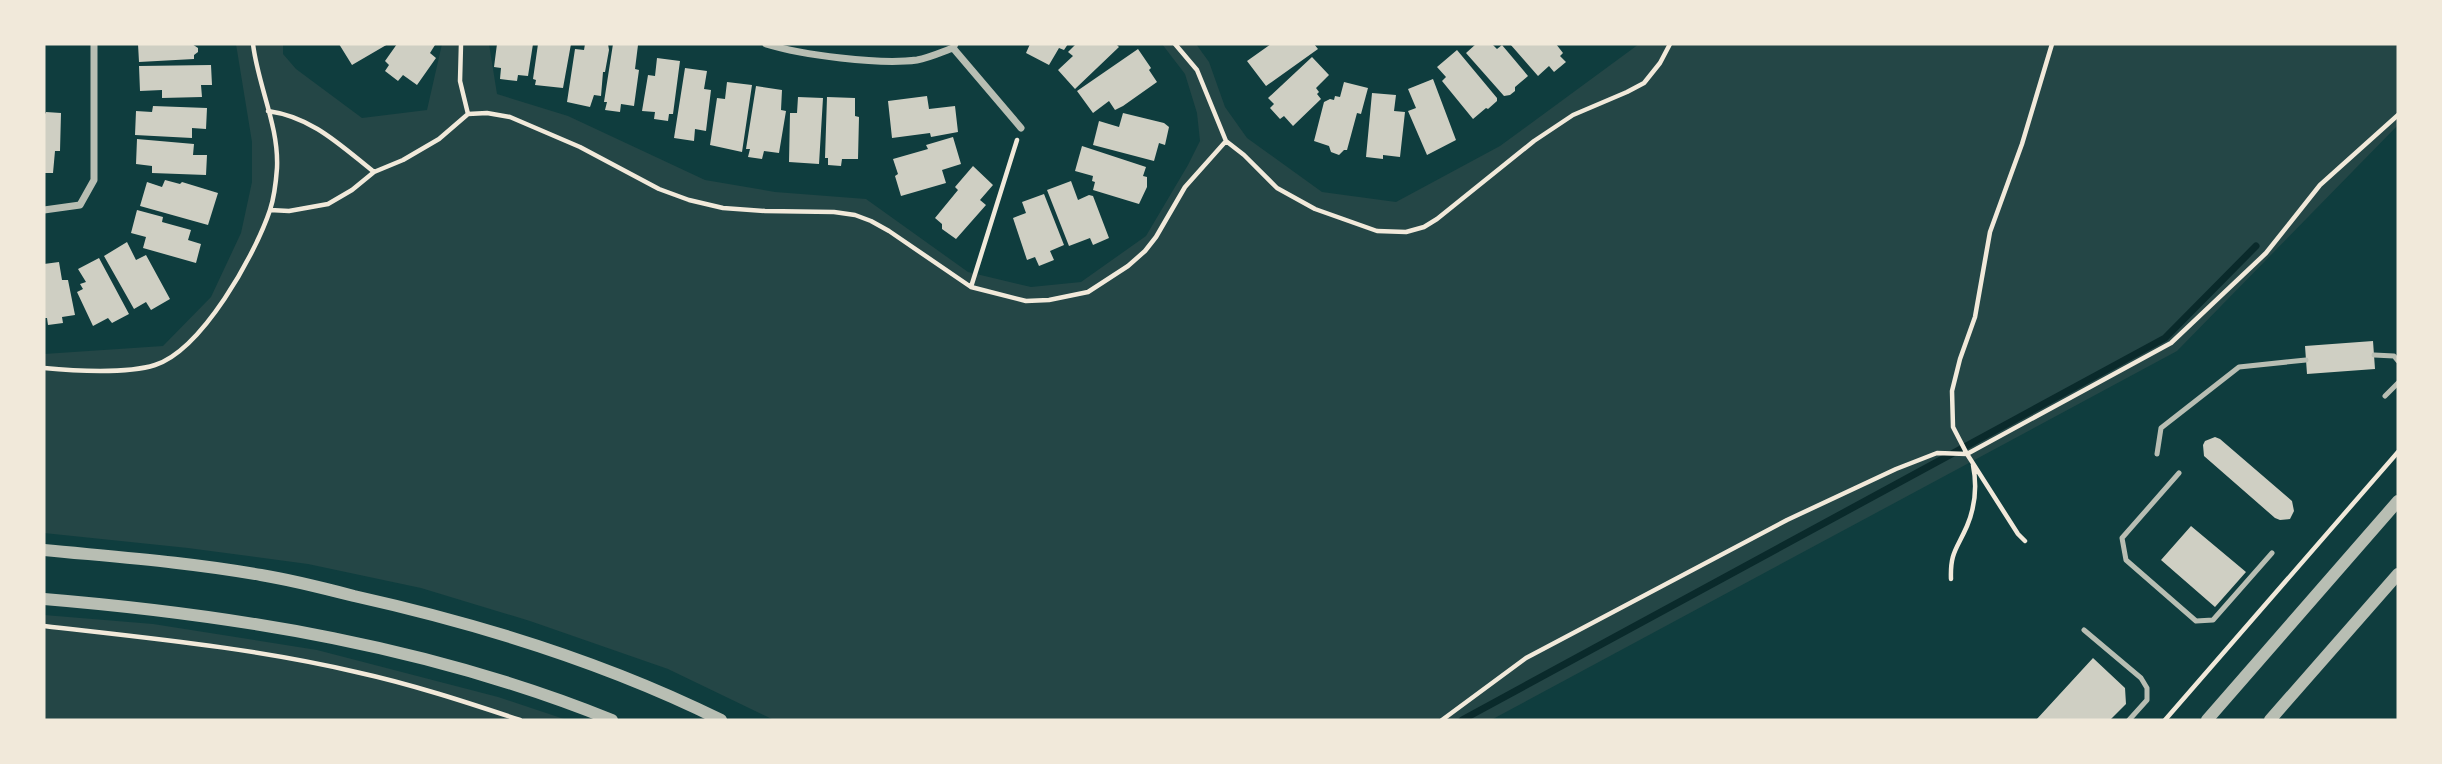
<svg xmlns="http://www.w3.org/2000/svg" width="2442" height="764" viewBox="0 0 2442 764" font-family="Georgia,serif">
<rect width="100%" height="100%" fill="#0f3d3e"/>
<path fill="#244646" d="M236,44H283V54L296,69L362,118L427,110L442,44H489L497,94L568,116L705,180L775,192L866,199L968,272L1031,287L1081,282L1146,236L1188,165L1200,141L1197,113L1185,74L1162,44H1196L1209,62L1225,107L1247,138L1322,192L1396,202L1500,146L1639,44H2398V125L2177,351L1491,720H774L668,669L530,621L421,588L308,564L188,548L44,533V354L163,346L211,297L241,233L252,182V142Z
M44,615L153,624L317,650L498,697L567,720H44Z"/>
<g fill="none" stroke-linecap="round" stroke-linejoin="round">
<path stroke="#0a2a2b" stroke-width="7" d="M1462,720L2165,338L2256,246"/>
</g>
<path fill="#cfcfc3" d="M138,44H192L198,48V52L194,55V59L139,62Z
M339,44H388L352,65Z
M397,44L435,45L430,53L436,58L417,85L403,75L398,81L385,71L389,65L385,61Z
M497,44H533L528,76L518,75L517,81L500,79L501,68L494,67Z
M538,44H571L563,88L535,85L536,80L533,79Z
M585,44H608L609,50L605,72H603L601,96L594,95L590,107L567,102L575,49L584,50Z
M613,44L638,45L635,69L639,70L634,106L621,104L620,112L605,110L607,102H604Z
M1030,44H1068L1064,50L1059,48L1049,65L1026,53Z
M1076,44H1116L1119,47L1075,89L1058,70L1073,56L1068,52Z
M1271,44H1314L1318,49L1266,86L1247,61Z
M1476,44H1492L1497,49L1502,45L1528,76L1515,87V91L1510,95L1504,96L1466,53Z
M1510,44H1556L1563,53L1560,56L1566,62L1554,72L1549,66L1538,76Z
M1138,49L1151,68L1149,70L1157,82L1123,106L1115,110L1109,101L1093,113L1077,91Z
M1457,50L1497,98V101L1488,109L1486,108L1473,119L1442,81L1446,77L1437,67Z
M1312,57L1329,75L1316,88L1319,92L1317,94L1321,99L1293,126L1284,116L1280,119L1270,108L1274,104L1268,98Z
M657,58L680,61L673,114H669L668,121L654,119L655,112L642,111L648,75L655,76Z
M211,65L212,85H201L202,97L162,98V90L140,91L139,66Z
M685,68L707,71L704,89L711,90L706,131L695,129L694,141L674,138Z
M1433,79L1456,140L1427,155L1408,111L1416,108L1408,89Z
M727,82L752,85L742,152L710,145L717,98L725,99Z
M1344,82L1368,88L1361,114L1357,113L1347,150H1344L1339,155L1331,152L1329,146L1314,141L1324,102L1330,99L1334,100L1335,96L1340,97Z
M756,86L782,90L781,110L786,111L779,153L764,151L762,159L748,157L750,149H746Z
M1372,93L1396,95L1394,111L1405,112L1400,157L1383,155V159L1366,157Z
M927,96L929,109L955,106L958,132L931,137L930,133L892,138L888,101Z
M798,97L823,98L819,164L789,162L790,113H797Z
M827,97L855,98V116L859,117L858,159H842L841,166L828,165V158H825Z
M153,106L207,108L206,129L192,128V138L135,135L136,111L152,112Z
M46,112L61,113L60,151H55L53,173H44V116Z
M1123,113L1164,123L1169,127L1165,145L1159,143L1154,161L1093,145L1099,121L1119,127Z
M953,137L961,164L942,170L946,183L901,196L895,176L898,174L893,159L928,149L926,145Z
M137,139L194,144L193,155H207L206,175L152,173V166L136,164Z
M1082,146L1146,167L1143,176L1147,177V187L1139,204L1093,190L1095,182L1092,181L1093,176L1075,171Z
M973,166L993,185L980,200L986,205L956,239L942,229V224L935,218L958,190L955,187Z
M165,180L180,184L182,182L218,193L208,225L140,206L147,182L162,187Z
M1071,181L1078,200L1089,195L1093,196L1109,238L1093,245L1090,238L1069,246L1047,190Z
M1044,194L1064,245L1050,251L1054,260L1039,266L1035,257L1027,260L1013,218L1026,213L1022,202Z
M137,210L163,217L162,222L191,230L188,240L201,244L196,263L143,248L146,237L131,233Z
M127,242L136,260L146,255L170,299L151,310L146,302L134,309L104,256Z
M99,258L129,314L112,323L108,318L93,326L77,292L83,289L80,284L86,282L78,269Z
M59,262L62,280H68L75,315L62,317L63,323L48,325L47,318H44V264Z
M2373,341L2375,369L2307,374L2305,346Z
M2215,437L2220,439L2292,501L2294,511L2290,519L2280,520L2275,518L2204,456L2203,445L2205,441Z
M2191,526L2246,572L2215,607L2161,560Z
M2093,658L2125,688L2126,704L2110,720H2036Z"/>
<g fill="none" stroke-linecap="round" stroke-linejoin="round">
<path stroke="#f1e9da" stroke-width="4.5" d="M461,44L460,81L468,114
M1175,44L1197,70L1226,141L1244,155L1277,188L1315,209L1377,231L1406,232L1424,227L1437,219L1534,141L1573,115L1627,92L1644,83L1660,63L1670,44
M268,111C312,117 340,145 374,172
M270,210L289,211L328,204L352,190L374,172L403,160L439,139L468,114L487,113L510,117L580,147L659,189L689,200L723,208L765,211L834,212L855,215L871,221L889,231L971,287L1026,301L1049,300L1088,292L1128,266L1145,251L1156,237L1185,187L1226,141
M971,287L1017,140
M44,368C74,371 127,374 155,365C202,350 255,255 270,210C274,198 276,182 277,168C279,126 258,86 253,44
M2025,541L2018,534L1967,454L1953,427L1952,391L1960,359L1975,317L1990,232L2022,144L2052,44
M1951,579C1950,552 1957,549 1967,526C1975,507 1977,485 1973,465
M44,626C148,638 254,648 356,672C411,684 466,702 520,720
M1442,720L1526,658L1787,520L1896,469L1937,453L1967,454L2171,343L2266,253L2320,185L2398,115
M2165,720L2398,452"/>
<path stroke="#b8beb3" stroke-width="5" d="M2374,355L2394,356L2398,361
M2385,396L2398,383
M2157,454L2161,428L2239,367L2306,360
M2179,473L2122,538L2126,560L2196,621L2213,620L2272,553
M2084,630L2141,678L2147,688V700L2129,720"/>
<path stroke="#b8beb3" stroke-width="7" d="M766,44C802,55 879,65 917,60C929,58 942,52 953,48L955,44
M953,48L1021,128
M44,210L80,205L94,180V44"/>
<path stroke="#b8beb3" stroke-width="12" d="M44,550C116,557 189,562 261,575C292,580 323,588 354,596C480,624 604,662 721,720
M44,599C237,615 432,647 612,720
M2207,720L2398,501
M2270,720L2398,574"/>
</g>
<rect width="2442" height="764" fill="none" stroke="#f1e9da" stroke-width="91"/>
</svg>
